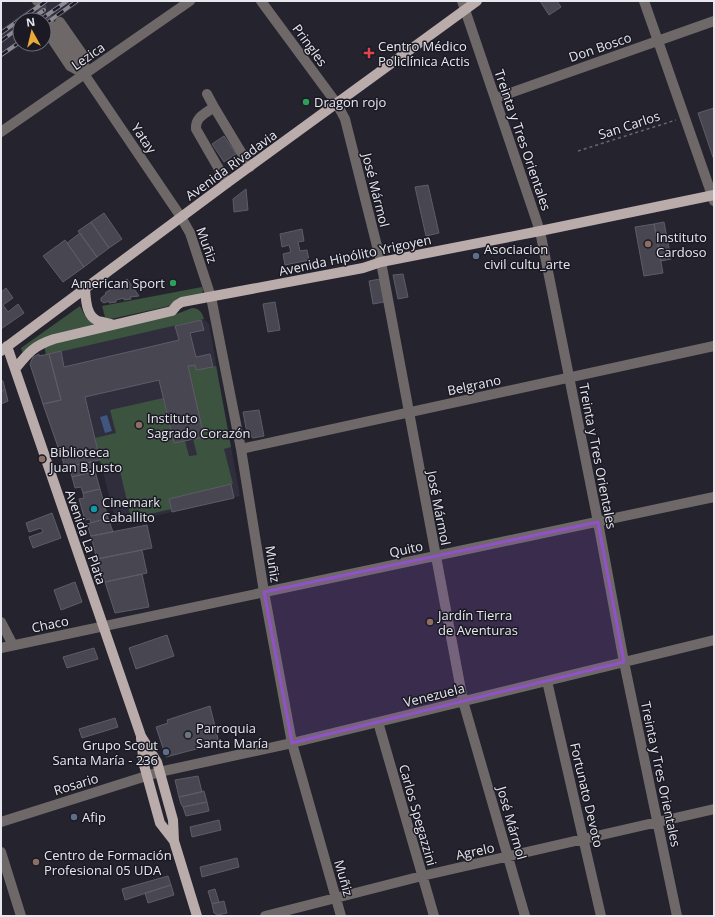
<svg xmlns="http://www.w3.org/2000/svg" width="715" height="917" viewBox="0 0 715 917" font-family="'Open Sans',sans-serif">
<rect width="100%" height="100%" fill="#25232e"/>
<path fill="#302d3d" d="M40,1H83L44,28V20H20V44H22L1,58V29Z
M204,319L209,324L240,496L117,525L100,461L65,467L43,404L61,400L49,354Z"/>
<path fill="#3b533f" d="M202,287L203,290L202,295L169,306L111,319L105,317L102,306Z
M80,306L85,316L95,326L23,354L21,348Z
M192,308C199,308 202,312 204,319L46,355L44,345L174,315Z
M195,365L196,370L216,366L231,447L224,449L233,484L170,499L172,509L131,518L119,467L102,470L95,438L116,433L110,410L163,398L174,443L185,441L189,456L197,455L193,439L188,366Z"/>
<path fill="#40567f" d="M107,415L112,431L105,433L100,417Z"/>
<path fill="#474651" stroke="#5d5c68" d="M540,1H557L561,7L549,15Z
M714,108V160L698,113Z
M224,136L236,154L224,162L212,144Z
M428,185L439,233L426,236L415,187Z
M246,189L248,210L234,212L233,199Z
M104,213L122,239L109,248L91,222Z
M91,222L109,248L97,257L78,231Z
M664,222L671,259L661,261L654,224Z
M654,224L663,273L644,276L635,227Z
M302,229L304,241L298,242L300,251L307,250L309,260L285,265L283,254L291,252L289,245L282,247L280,234Z
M80,233L97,257L84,267L67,243Z
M65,240L84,267L63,282L43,256Z
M403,274L408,297L398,299L393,275Z
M127,279L139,296L130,297L131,299L124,300V298L116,300V302L109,303V301L104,303L101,301V298L106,294L105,293Z
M380,279L384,302L373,304L369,281Z
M6,288L13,298L3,305L8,312L18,304L24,313L1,329V292Z
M275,302L280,330L268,332L263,304Z
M201,320L204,330L190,333L196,357L210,354L213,367L196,370L195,365L188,366L204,437L174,443L159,380L85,397L100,460L65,467L43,404L61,400L49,354L61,351L64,367L179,340L175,326Z
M39,354V356L49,354L61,400L43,404L30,364L33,357Z
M1,380L3,381L5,389L1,393Z
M5,389L8,401L1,404V393Z
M259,410L264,436L253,438L247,433L243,412Z
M92,462L95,471L72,477L69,466Z
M95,471L100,489L83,493L81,487L75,488L72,477Z
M231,484L234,498L172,512L169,499Z
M100,489L108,518L91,523L90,519L85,520L79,499L84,498L83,493Z
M52,513L61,538L33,548L29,537L43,532L41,528L29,532L26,523Z
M108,518L113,532L91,536L87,524Z
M147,525L152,548L97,559L91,536Z
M142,550L147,573L105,582L97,559Z
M142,574L149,607L115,613L105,582Z
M75,582L82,602L61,610L54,590Z
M167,635L174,656L136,669L129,648Z
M94,648L98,659L67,668L63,657Z
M210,706L219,743L166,757L156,727L168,723L167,720Z
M115,718L118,727L82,738L79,729Z
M198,776L202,792L179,797L175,780Z
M204,791L207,802L183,807L181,804L179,797Z
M207,802L209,811L186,816L183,807Z
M219,820L221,830L192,837L190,827Z
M237,858L239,867L202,877L200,867Z
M168,876L171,885L125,900L122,889Z
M171,885L174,895L148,903L145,893Z
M215,889L219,902L212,904L208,891Z
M224,901L227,913L218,915L214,913L212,904Z"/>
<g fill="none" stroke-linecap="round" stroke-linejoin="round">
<path stroke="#42404b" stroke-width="10" stroke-dasharray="10 5" stroke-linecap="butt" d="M38,1L51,25"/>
<path stroke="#696871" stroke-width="1.5" stroke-dasharray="3 3" stroke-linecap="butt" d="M578,151L676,120"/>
<path stroke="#6f6868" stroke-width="10" d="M37,1H38
M261,1L337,104L345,119L381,262L463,701L525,916
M462,1L540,231L598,522L624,662L677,916
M644,1L714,201
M60,22L83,55L85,72
M51,25L181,217L190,233L211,297L241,449L264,592L292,743L341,916
M46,30L70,66L83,73
M207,94L214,107
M496,98L714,21
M1,132L190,1
M227,183L196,129C195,117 205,114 214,107L250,167
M241,449L714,346
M1,622L13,645
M1,648L714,497
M547,681L601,916
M378,722L434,916
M1,822L159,772L292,743L714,640
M1,852L21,916
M265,916L422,876L714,809"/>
<path stroke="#baacab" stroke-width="10" d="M85,289C86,300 86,316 98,321C102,322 107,323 111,324
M7,346L141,736L157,762L173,820L174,841L197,916
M1,351L227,183L477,1
M15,369C28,353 33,346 54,339L172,311L177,305L182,302L363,268L381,262L540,231L714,195
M141,738L144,765L160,823L174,841"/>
<defs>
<path id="rail" d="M30,20L44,10
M40,20L67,1
M44,25L77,1
M1,33L46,1
M1,41L20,27
M1,55L20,42"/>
</defs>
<use href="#rail" stroke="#8b8a93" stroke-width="4"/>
<use href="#rail" stroke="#1b1a24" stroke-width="2.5" stroke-dasharray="8" stroke-linecap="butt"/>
</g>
<path fill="#9151c8" fill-opacity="0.2" stroke="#9151c8" stroke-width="3" stroke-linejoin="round" d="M598,522L624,662L292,743L264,592Z"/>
<path fill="#e0444e" stroke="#1b1a24" stroke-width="1.5" d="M367 47h4v4h4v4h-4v4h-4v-4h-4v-4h4z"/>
<g fill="#2e9e5b" stroke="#1b1a24" stroke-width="1.5">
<circle cx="306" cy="102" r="4"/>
<circle cx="173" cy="283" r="4"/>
</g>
<g fill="#8d6e63" stroke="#1b1a24" stroke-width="1.5">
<circle cx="648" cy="244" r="4"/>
<circle cx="139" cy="425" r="4"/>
<circle cx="42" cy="459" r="4"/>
<circle cx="430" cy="622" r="4"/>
<circle cx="36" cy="862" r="4"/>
</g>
<g fill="#5c6f8a" stroke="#1b1a24" stroke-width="1.5">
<circle cx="476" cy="256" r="4"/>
<circle cx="166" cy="752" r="4"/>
<circle cx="74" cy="817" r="4"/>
</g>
<circle fill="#0f9aa8" stroke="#1b1a24" stroke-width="1.5" cx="94" cy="509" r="4"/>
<circle fill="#6b7280" stroke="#1b1a24" stroke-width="1.5" cx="188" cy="735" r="4"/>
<g text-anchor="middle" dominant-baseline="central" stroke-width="3" stroke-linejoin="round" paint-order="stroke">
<g font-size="13" fill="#e7e7ee" stroke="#1b1a24">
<text transform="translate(310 45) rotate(54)">Pringles</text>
<text transform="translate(600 47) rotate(-19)">Don Bosco</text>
<text transform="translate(88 56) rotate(-35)">Lezica</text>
<text transform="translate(629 125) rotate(-18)">San Carlos</text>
<text transform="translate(144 138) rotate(56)">Yatay</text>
<text transform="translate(523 140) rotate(71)">Treinta y Tres Orientales</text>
<text transform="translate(231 165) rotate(-36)">Avenida Rivadavia</text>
<text transform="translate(376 190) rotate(76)">José Mármol</text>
<text transform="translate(207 245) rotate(70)">Muñiz</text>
<text transform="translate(355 255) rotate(-12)">Avenida Hipólito Yrigoyen</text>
<text transform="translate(474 385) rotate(-12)">Belgrano</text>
<text transform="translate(598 456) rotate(79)">Treinta y Tres Orientales</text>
<text transform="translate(439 508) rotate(79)">José Mármol</text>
<text transform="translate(86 537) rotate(71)">Avenida La Plata</text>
<text transform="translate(406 549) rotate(-12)">Quito</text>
<text transform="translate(273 564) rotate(81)">Muñiz</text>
<text transform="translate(50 624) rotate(-12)">Chaco</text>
<text transform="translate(434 695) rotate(-14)">Venezuela</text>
<text transform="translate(661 774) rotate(78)">Treinta y Tres Orientales</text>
<text transform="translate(76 784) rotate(-17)">Rosario</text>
<text transform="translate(587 795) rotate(77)">Fortunato Devoto</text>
<text transform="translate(418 815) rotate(74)">Carlos Spegazzini</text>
<text transform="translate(512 823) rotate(74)">José Mármol</text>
<text transform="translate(475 851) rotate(-12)">Agrelo</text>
<text transform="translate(344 878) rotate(74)">Muñiz</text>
</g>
<g font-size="13" fill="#e7e7ee" stroke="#1b1a24" text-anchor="start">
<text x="378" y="46">Centro Médico<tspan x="378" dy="15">Policlínica Actis</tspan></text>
<text x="314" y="102">Dragon rojo</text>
<text x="656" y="237">Instituto<tspan x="656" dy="15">Cardoso</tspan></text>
<text x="484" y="249">Asociacion<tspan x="484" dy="15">civil cultu_arte</tspan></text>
<text x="165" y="283" text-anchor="end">American Sport</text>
<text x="147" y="418">Instituto<tspan x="147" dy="15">Sagrado Corazón</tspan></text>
<text x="50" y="452">Biblioteca<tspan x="50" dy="15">Juan B.Justo</tspan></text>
<text x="102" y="502">Cinemark<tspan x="102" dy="15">Caballito</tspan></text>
<text x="438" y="615">Jardín Tierra<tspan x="438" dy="15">de Aventuras</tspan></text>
<text x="196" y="728">Parroquia<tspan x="196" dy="15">Santa María</tspan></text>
<text x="158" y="745" text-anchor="end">Grupo Scout<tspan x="158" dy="15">Santa María - 236</tspan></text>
<text x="82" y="817">Afip</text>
<text x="44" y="855">Centro de Formación<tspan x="44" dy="15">Profesional 05 UDA</tspan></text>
</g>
</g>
<rect width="715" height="917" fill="none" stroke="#e7e7ee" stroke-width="4"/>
<g transform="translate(32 32) rotate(352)"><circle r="19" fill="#1b1a24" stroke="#6d6c75"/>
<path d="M0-3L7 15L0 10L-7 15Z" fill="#e9ab38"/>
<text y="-6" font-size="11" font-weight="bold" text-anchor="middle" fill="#e7e7ee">N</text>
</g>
</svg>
